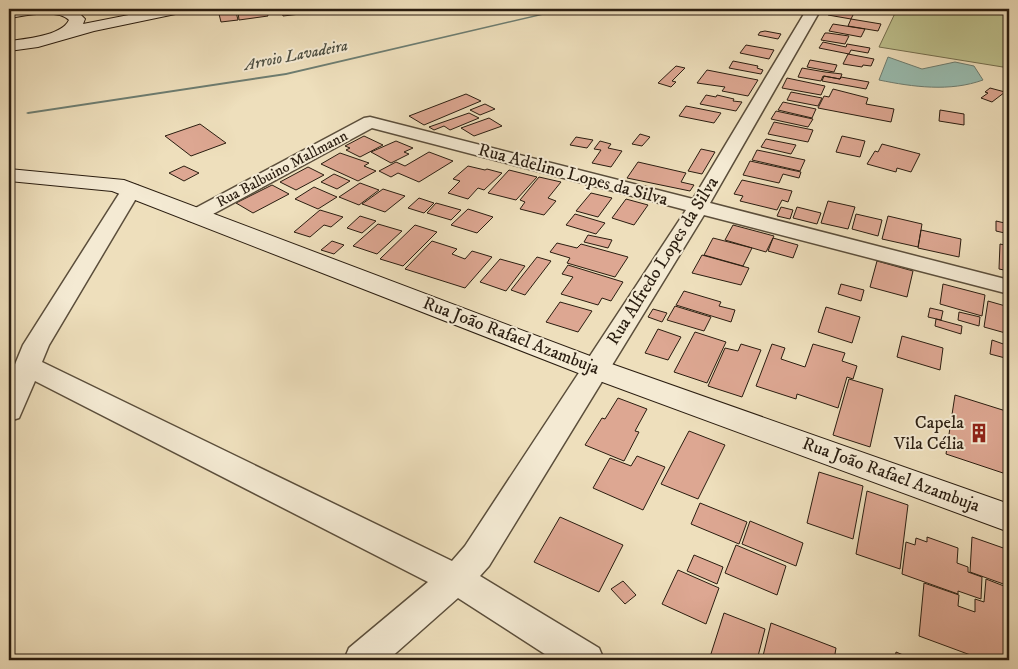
<svg xmlns="http://www.w3.org/2000/svg" width="1018" height="669" viewBox="0 0 1018 669" font-family="'IM FELL DW Pica',serif">
<rect width="100%" height="100%" fill="#eedfbc"/>
<filter id="stains"><feTurbulence type="fractalNoise" baseFrequency=".004" numOctaves="4"/><feColorMatrix values="0 0 0 0 .2 0 0 0 0 .09 0 0 0 0 .02 0 0 0 .5 -.17"/></filter>
<radialGradient id="worn" r=".72"><stop offset=".6" stop-color="#630" stop-opacity="0"/><stop offset="1" stop-color="#630" stop-opacity=".3"/></radialGradient>
<path fill="#bdc08d" stroke="#746e4e" d="M897,9H1009V68L879,47Z"/>
<path fill="#99bdb1" stroke="#6d7d71" d="M888,57L922,69L955,62L974,66L983,80C950,92 913,87 879,80Z"/>
<g fill="none" stroke-linecap="round" stroke-linejoin="round">
<path fill="#6d7d71" fill-rule="evenodd" d="M562,9H568L286,75L28,114L26,113L28,112L286,73Z"/>
</g>
<path fill="#dda792" stroke="#2a1d10" d="M266,9L268,16L239,20L238,12Z
M281,9H308L309,13L283,16Z
M310,9H327L328,12L311,14Z
M329,9H353L355,12L331,14Z
M400,9H419L421,11L403,14Z
M831,9L854,13L851,19L828,15Z
M236,12L238,20L221,22L219,14Z
M851,19L881,24L878,31L848,26Z
M833,24L865,29L861,37L829,31Z
M765,31L781,34L778,39L758,35L760,32Z
M825,33H828L849,36L845,44L821,40Z
M823,42L846,47L847,44L870,48L868,53L851,50L849,54L819,48Z
M746,45L774,50L769,59L740,53Z
M848,54L874,59L871,66L863,65L862,67L843,64Z
M810,60L837,65L834,72L807,67Z
M733,61L758,66L757,68L763,70L761,74L729,68Z
M676,66L685,68L672,81L676,82L671,87L658,83Z
M802,68L825,72L842,74L840,79L823,76L821,81L798,77Z
M707,70L758,80L748,96L722,91L725,87L697,83Z
M824,76L840,79L841,77L869,82L866,89L822,81Z
M787,78L825,86L821,95L782,88Z
M990,88L1005,92L992,102L981,98L988,93L985,92Z
M833,89L868,98L866,104L894,109L891,122L818,108L824,96L829,97Z
M791,92L822,98L818,106L787,100Z
M466,94L481,101L424,125L409,116Z
M706,95L716,97L717,95L734,99L733,101L742,102L736,111L700,104Z
M783,102L816,109L812,118L778,110Z
M485,104L495,109L480,115L470,110Z
M686,106L721,113L714,123L679,116Z
M940,110L964,114V125L939,121Z
M776,111L813,119L808,127L771,119Z
M469,113L479,118L450,130L444,126L434,130L429,127Z
M489,118L502,126L474,136L461,128Z
M774,122L813,130L808,142L768,134Z
M200,124L226,143L191,156L165,136Z
M640,134L650,137L642,146L632,144Z
M364,136L383,145L360,157L346,150L350,148L345,146Z
M842,136L865,141L860,157L836,152Z
M576,137L593,140L587,148L570,145Z
M766,139L796,145L791,154L761,147Z
M396,141L413,148L404,152L409,154L391,163L371,152Z
M600,141L611,144L608,148L622,151L611,167L592,163L601,150L594,149Z
M882,144L920,154L911,172L897,168L896,172L867,164L875,151L878,152Z
M701,149L715,152L702,174L688,171Z
M757,150L805,160L800,171L752,160Z
M429,152L453,161L419,182L398,173L391,177L379,171L396,162L405,166Z
M340,153L369,163L364,166L376,171L358,181L321,164Z
M750,161L801,172L799,178L783,174L779,183L743,175Z
M638,162L686,173L681,182L694,185L690,191L627,178Z
M184,166L199,173L184,181L169,173Z
M468,166L485,170L487,169L502,173L484,190L478,188L468,199L448,193L460,181L453,179Z
M308,167L324,175L296,190L280,182Z
M509,170L537,177L516,200L488,193Z
M334,174L350,181L337,189L321,182Z
M539,177L561,182L548,198L556,201L544,215L520,209L525,202L520,200Z
M742,180L792,191L788,202L782,200L777,210L740,201L743,196L734,194Z
M360,183L379,190L359,205L339,197Z
M272,185L289,194L253,213L236,203Z
M314,187L337,197L318,209L295,199Z
M383,189L405,196L385,212L362,204Z
M591,193L612,198L598,217L576,211Z
M419,198L434,203L424,213L408,208Z
M626,199L648,205L634,225L612,218Z
M828,201L855,207L848,229L821,223Z
M436,203L461,210L451,220L427,213Z
M781,207L793,210L790,219L777,216Z
M797,207L821,213L817,224L793,218Z
M468,209L493,217L477,233L451,225Z
M320,210L343,217L331,227L324,225L310,237L294,232Z
M575,214L605,223L596,234L566,225Z
M856,214L882,220L878,236L852,229Z
M360,216L376,221L362,233L347,228Z
M888,216L922,224L918,247L882,239Z
M996,221L1009,224V234L996,231Z
M378,224L402,231L377,254L353,246Z
M415,225L437,232L403,266L380,259Z
M733,225L774,236L766,252L725,240Z
M921,230L961,239L959,257L918,248Z
M588,235L612,240L608,248L584,242Z
M713,238L752,248L743,266L704,255Z
M773,238L798,245L793,258L768,251Z
M332,241L344,245L334,254L321,250Z
M432,241L457,249L452,254L465,259L472,251L492,257L465,288L405,269Z
M557,243L577,248L581,244L628,257L615,277L567,263L570,258L550,252Z
M1000,244L1009,246V271L999,269Z
M702,255L749,268L741,285L692,273Z
M537,257L551,261L525,295L511,290Z
M500,259L525,266L506,291L480,282Z
M877,261L913,271L907,297L870,287Z
M568,265L623,282L611,301L602,298L598,305L561,294L573,277L562,274Z
M841,284L864,290L861,301L838,294Z
M943,284L985,295L982,316L940,304Z
M684,291L721,302L719,306L735,310L731,322L676,305Z
M988,301L1009,307V334L984,327Z
M560,302L592,311L578,332L546,322Z
M675,306L711,317L704,331L667,320Z
M826,307L860,317L852,343L818,332Z
M930,308L943,311L941,320L928,317Z
M653,309L667,313L662,322L648,317Z
M959,312L980,317L979,326L958,320Z
M936,319L962,326L961,334L935,326Z
M658,329L681,337L668,360L645,353Z
M695,332L726,342L707,383L674,372Z
M902,336L943,348L940,370L897,357Z
M992,340L1009,346V359L990,354Z
M741,344L761,350L742,397L708,386L725,348L738,351Z
M772,344L785,348L781,359L805,367L813,344L845,353L842,361L857,366L853,379L847,377L838,408L797,394L796,399L756,386Z
M849,379L883,389L870,447L833,435Z
M955,395L1009,412V475L946,454Z
M618,398L647,409L635,431L639,432L624,461L585,445L602,418L605,419Z
M689,431L725,445L698,499L661,484Z
M637,456L665,467L643,510L593,488L610,458L631,466Z
M819,472L863,486L853,539L807,523Z
M867,491L908,505L900,569L856,554Z
M700,503L747,522L739,544L691,524Z
M560,517L623,545L599,592L534,562Z
M750,521L803,543L796,566L742,544Z
M927,537L958,548L957,563L968,567V572L982,577L981,599L958,591V594L902,574L906,542L915,545L916,538L927,542Z
M972,537L1009,550V586L970,572Z
M736,545L786,566L777,595L725,573Z
M694,555L723,567L717,584L687,571Z
M678,570L719,588L706,624L662,604Z
M986,579L1009,588V660H984L919,636L924,583L959,595L958,606L975,612V599L984,602Z
M623,581L636,595L625,604L611,589Z
M724,613L765,629L757,660H709Z
M771,623L836,648L834,660H762Z
M896,652L915,660H895Z"/>
<g fill="none" stroke-linecap="round" stroke-linejoin="round">
<defs>
<path id="street" d="M807,9H821L710,203L1009,280V294L704,215L489,566L480,576L599,648L604,660H554L458,598L388,660H344L349,648L428,582L35,381L19,418L9,421V379L23,345L124,186L131,184L138,186L141,190L49,345L42,362L452,561L465,546L686,210L372,128L202,220L195,222L188,220L185,216L188,212L364,118L370,117L693,199Z"/>
<path id="secondary" d="M9,9H72L76,10L85,19L83,24L159,9H188L185,12L94,31L38,47L9,51V41C24,39 62,36 69,20C57,8 24,16 9,18Z
M9,169L124,180L606,362L1009,504V532L586,376L112,191L9,181Z"/>
</defs>
<use href="#street" stroke="#5b4e3b" stroke-width="3"/>
<use href="#secondary" stroke="#2a1d10" stroke-width="2"/>
<use href="#street" fill="#f4ead3" fill-rule="evenodd"/>
<use href="#secondary" fill="#f4ead3" fill-rule="evenodd"/>
</g>
<defs>
<symbol id="building-bare" viewBox="-9 -9 18 18"><path d="M-4-6H4V6H1V3H-1V6H-4ZM-2.5-4.3h1.7v1.8h-1.7ZM.8-4.3h1.7v1.8H.8ZM-2.5-1h1.7V.8h-1.7ZM.8-1h1.7V.8H.8Z" fill="#8f2418" stroke="#f4ead3" stroke-width="2.5" paint-order="stroke"/></symbol>
</defs>
<g fill-rule="evenodd">
<use href="#building-bare" x="965" y="419" width="28" height="28"/>
</g>
<g text-anchor="middle" dominant-baseline="central" stroke-width="4" stroke-linejoin="round" paint-order="stroke">
<g font-size="15" fill="#2a1d10" stroke="#f4ead3">
<text transform="translate(282 169) rotate(-28)">Rua Balbuino Mallmann</text>
</g>
<g font-size="16" font-style="italic" fill="#4b4d40" stroke="#f4ead3">
<text transform="translate(296 55) rotate(-11)">Arroio Lavadeira</text>
</g>
<g font-size="18" fill="#2a1d10" stroke="#f4ead3">
<text transform="translate(573 175) rotate(15)">Rua Adelino Lopes da Silva</text>
<text transform="translate(663 261) rotate(-58)">Rua Alfredo Lopes da Silva</text>
<text transform="translate(511 336) rotate(21)">Rua João Rafael Azambuja</text>
<text transform="translate(891 475) rotate(20)">Rua João Rafael Azambuja</text>
</g>
<g font-size="18" fill="#2a1d10" stroke="#f4ead3" text-anchor="end">
<text x="964" y="423">Capela<tspan x="964" dy="21">Vila Célia</tspan></text>
</g>
</g>
<rect width="1018" height="669" fill="none" stroke="#eedfbc" stroke-width="30"/>
<rect x="10" y="10" width="998" height="649" fill="none" stroke="#2a1d10" stroke-width="2.5"/>
<rect x="15" y="15" width="988" height="639" fill="none" stroke="#2a1d10"/>
<rect width="100%" height="100%" filter="url(#stains)"/>
<rect width="100%" height="100%" fill="url(#worn)"/>
</svg>
